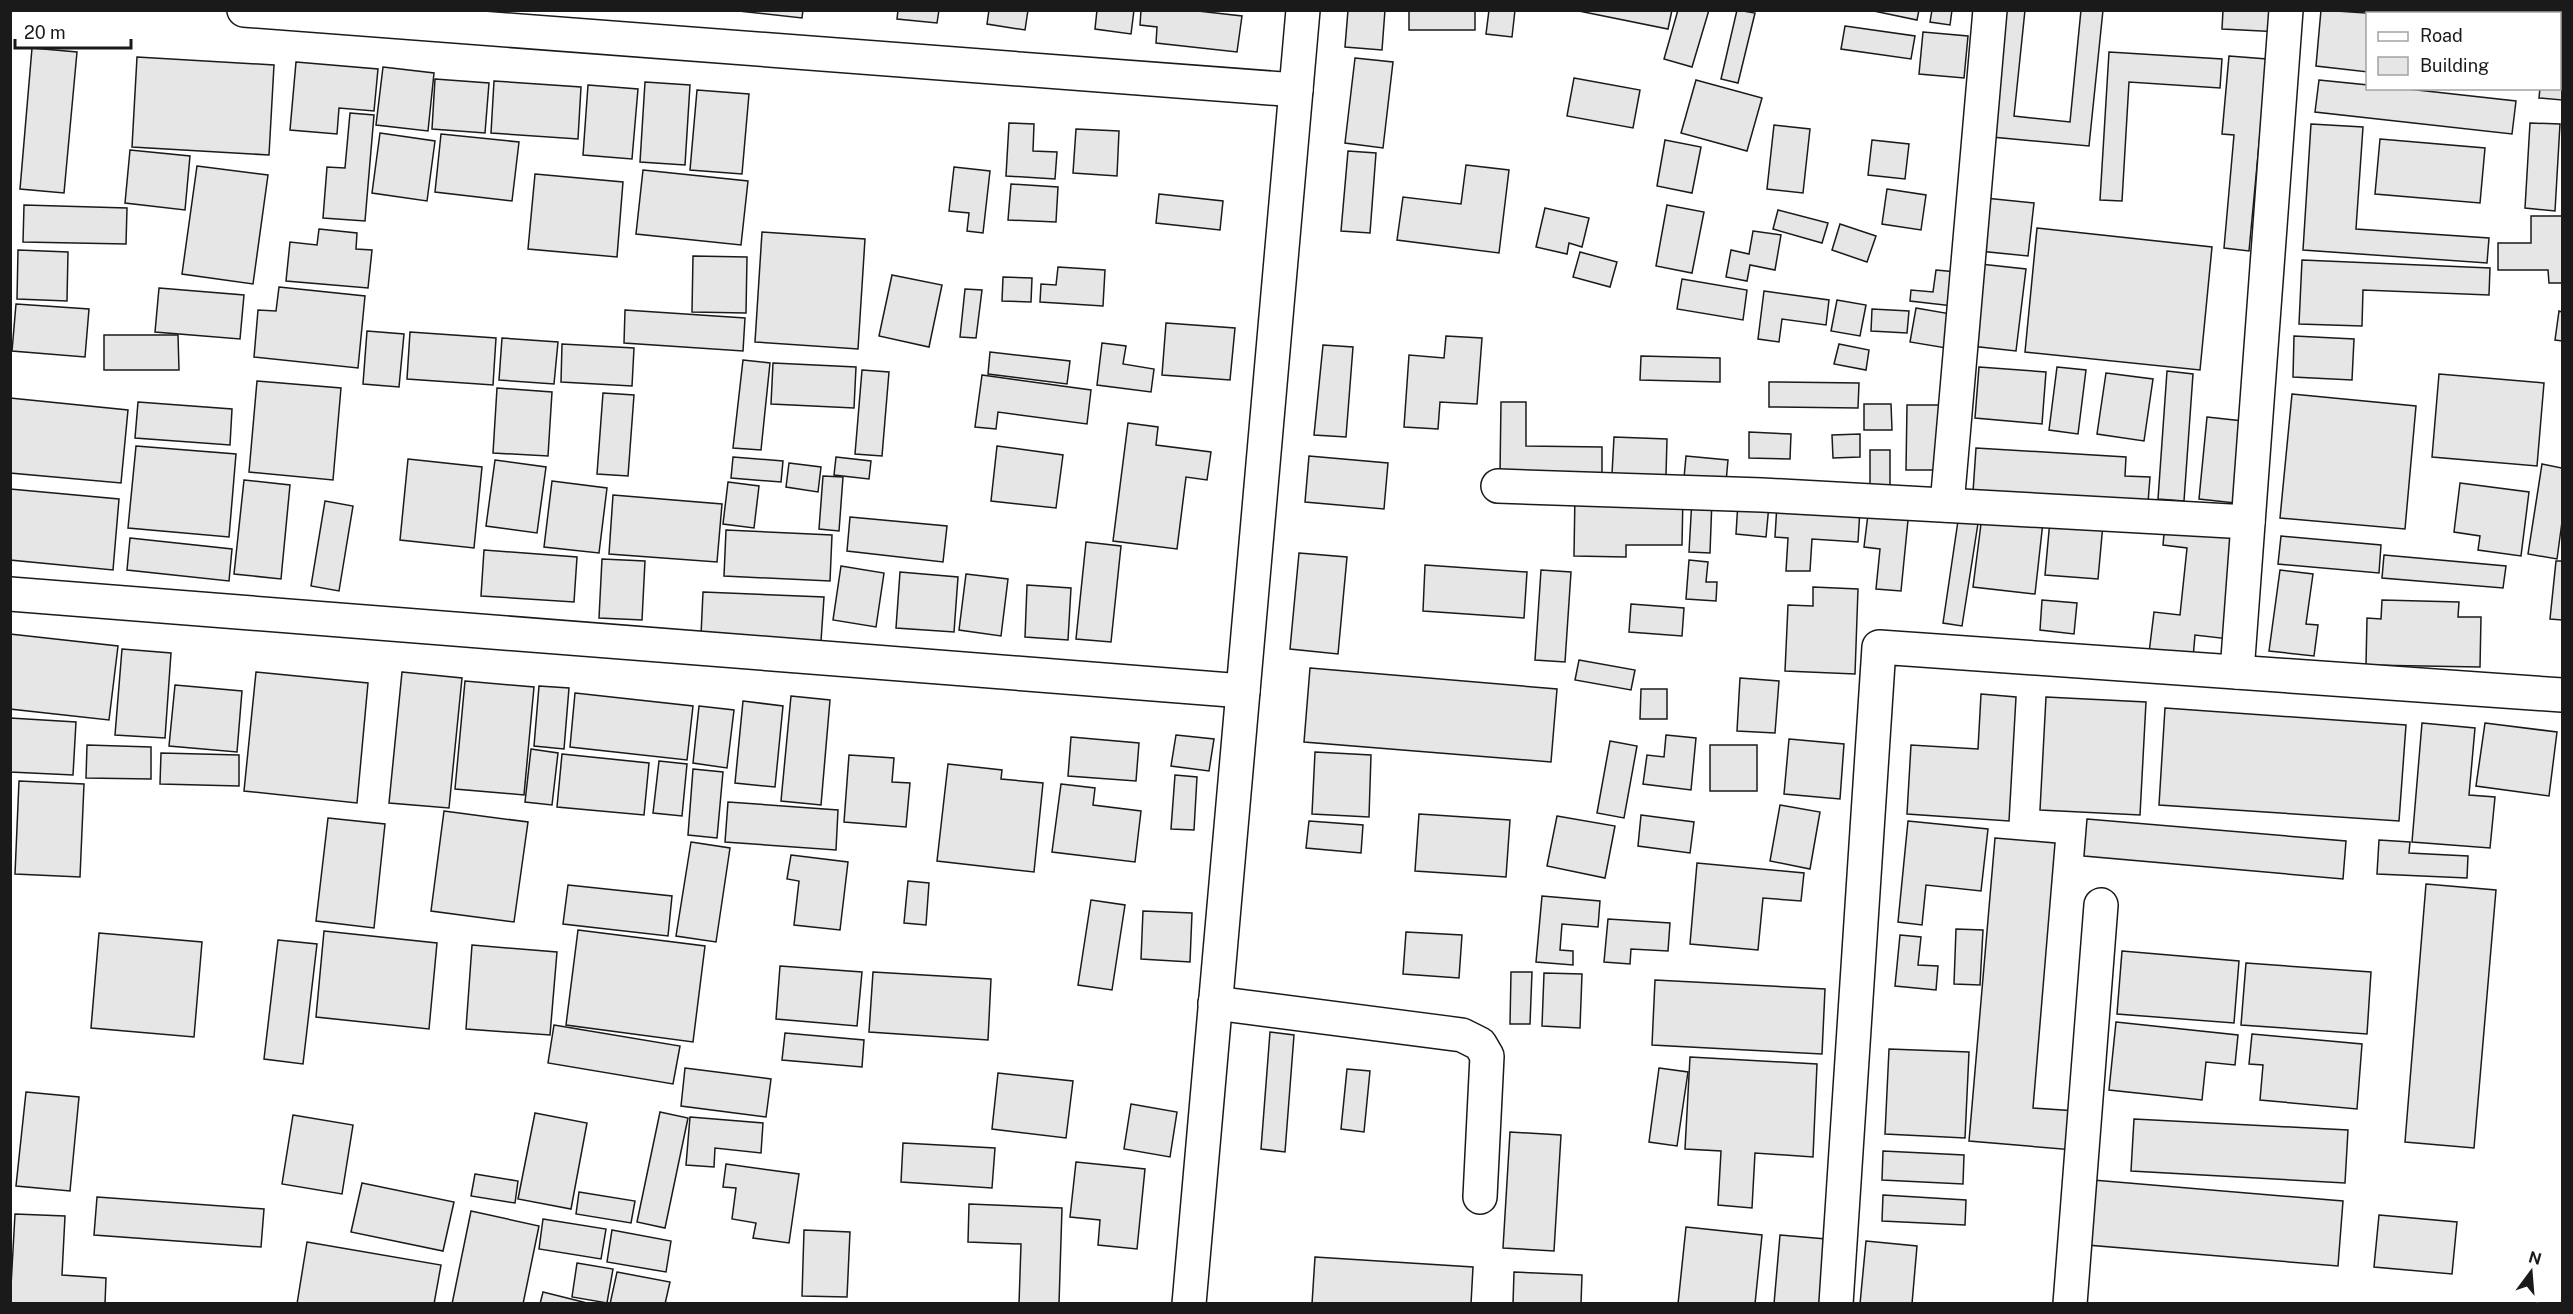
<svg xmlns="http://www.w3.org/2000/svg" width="2573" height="1314" font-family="'Public Sans',sans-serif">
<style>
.building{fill:#e6e6e6;stroke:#1a1a1a;stroke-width:1.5}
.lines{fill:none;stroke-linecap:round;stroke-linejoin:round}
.street-casing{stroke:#1a1a1a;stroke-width:36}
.street{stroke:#fff;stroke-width:33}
</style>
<rect width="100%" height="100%" fill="#fff"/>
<!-- building -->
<g class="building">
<polygon points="729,10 803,10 802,18"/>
<polygon points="898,10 939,10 937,23 897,19"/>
<polygon points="989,10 1028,10 1025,30 987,24"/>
<polygon points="1097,10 1134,10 1131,34 1095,29"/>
<polygon points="1141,10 1189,10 1242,16 1237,52 1156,43 1157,27 1140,25"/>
<polygon points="1348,10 1385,10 1382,50 1345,47"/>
<rect x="1409" y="10" width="66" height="20"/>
<polygon points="1489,10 1515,10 1512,37 1486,34"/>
<polygon points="1574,10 1672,10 1668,29"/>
<polygon points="1678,10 1709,10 1692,67 1664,59"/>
<polygon points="1737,10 1755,13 1738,83 1721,79"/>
<polygon points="1869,10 1919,10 1917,20"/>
<polygon points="1932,10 1952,10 1950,25 1930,22"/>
<polygon points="2004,10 2025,10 2014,116 2070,122 2081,10 2103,10 2089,146 1992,137"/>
<polygon points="2223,10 2282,10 2281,32 2222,29"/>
<polygon points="2321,10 2381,14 2368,14 2368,72 2316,66"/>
<polygon points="2486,10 2558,10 2558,14"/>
<polygon points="1845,26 1915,36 1911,59 1841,49"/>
<polygon points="1923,32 1968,36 1964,78 1919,74"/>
<polygon points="32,48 77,52 64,193 20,189"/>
<polygon points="2109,52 2222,59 2220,88 2129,82 2122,201 2100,200"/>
<polygon points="2560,52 2562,52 2562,100 2539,98 2540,88 2560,88"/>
<polygon points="2229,56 2267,59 2249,251 2224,248 2234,135 2222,134"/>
<polygon points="137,57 274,65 269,155 132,147"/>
<polygon points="1355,58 1393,62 1383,148 1345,143"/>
<polygon points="296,62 378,69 374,111 339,108 337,134 290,130"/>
<polygon points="383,67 434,73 428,131 376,125"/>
<polygon points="1574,78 1640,90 1633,128 1567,116"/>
<polygon points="435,79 489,83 485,133 432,129"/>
<polygon points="1696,80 1762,98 1747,151 1681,133"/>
<polygon points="2319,80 2368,85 2368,88 2399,88 2516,101 2512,134 2315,112"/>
<polygon points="494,81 581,87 578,139 491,133"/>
<polygon points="645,82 690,85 685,165 640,162"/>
<polygon points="588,85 638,89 632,159 583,155"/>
<polygon points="697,90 749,94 742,174 690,170"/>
<polygon points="350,113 374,115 365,221 323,218 327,167 345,168"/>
<polygon points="1009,123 1034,124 1033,151 1057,152 1055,179 1006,176"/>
<polygon points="2530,123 2560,124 2555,211 2525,208"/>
<polygon points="2311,124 2363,127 2356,229 2489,238 2487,263 2303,250"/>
<polygon points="1774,125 1810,129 1803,193 1767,189"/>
<polygon points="1076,129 1119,131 1117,176 1073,173"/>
<polygon points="380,133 435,141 427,201 372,193"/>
<polygon points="441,134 519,142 512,201 435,192"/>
<polygon points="2380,139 2485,148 2480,203 2375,194"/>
<polygon points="1665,140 1701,147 1692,193 1657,186"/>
<polygon points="1872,140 1909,144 1905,179 1868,175"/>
<polygon points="130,150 190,156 185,210 125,203"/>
<polygon points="1348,151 1376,153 1370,233 1341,231"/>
<polygon points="1466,165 1509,170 1499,253 1397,240 1403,197 1461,204"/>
<polygon points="197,166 268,175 253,284 182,274"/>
<polygon points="954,167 990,171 983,233 967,231 969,213 949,211"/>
<polygon points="643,170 748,181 741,245 636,234"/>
<polygon points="535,174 623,182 617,257 528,249"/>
<polygon points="1011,184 1058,187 1056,222 1008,220"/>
<polygon points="1887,189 1926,195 1921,230 1882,224"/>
<polygon points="1159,194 1223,201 1220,230 1156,223"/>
<polygon points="1985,198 2034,203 2028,256 1979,251"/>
<polygon points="24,205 127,208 126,244 23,242"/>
<polygon points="1667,205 1704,212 1692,273 1656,266"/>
<polygon points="1545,208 1589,218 1582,247 1569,243 1567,254 1536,247"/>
<polygon points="1778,210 1828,223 1822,243 1773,229"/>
<polygon points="2531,216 2562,216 2562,283 2549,283 2548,270 2498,270 2498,243 2531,243"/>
<polygon points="1840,224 1876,236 1867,262 1832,250"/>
<polygon points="2037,228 2212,247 2200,370 2025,352"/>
<polygon points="319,229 357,233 356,249 372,250 368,288 286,281 290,242 317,245"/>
<polygon points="1753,231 1781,235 1775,270 1750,265 1747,281 1726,277 1731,250 1749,254"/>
<polygon points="762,232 865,239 858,349 755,342"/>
<polygon points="18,250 68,252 67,301 17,299"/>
<polygon points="1580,252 1617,262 1610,287 1573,277"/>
<polygon points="693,256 747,257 746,313 692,312"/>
<polygon points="2302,260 2490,268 2489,295 2363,290 2362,326 2299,324"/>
<polygon points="1980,264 2026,269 2016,351 1971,346"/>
<polygon points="1058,267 1105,270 1103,306 1040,302 1041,284 1056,285"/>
<polygon points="1936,270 1957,272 1953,306 1910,301 1911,290 1933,292"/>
<polygon points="892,275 942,285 929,347 879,336"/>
<polygon points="1003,277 1032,278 1031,302 1002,301"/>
<polygon points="1682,279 1747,290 1743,320 1677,309"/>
<polygon points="279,287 365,296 358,368 254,357 258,310 276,311"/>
<polygon points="159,288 244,295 240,339 155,332"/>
<polygon points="965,289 982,290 976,338 960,337"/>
<polygon points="1764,291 1829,300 1826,325 1782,319 1779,342 1758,339"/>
<polygon points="1837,300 1866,305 1860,336 1831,331"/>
<polygon points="16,304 89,309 85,357 12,351"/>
<polygon points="1916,308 1951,314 1946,348 1910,342"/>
<polygon points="1872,309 1909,311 1907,333 1871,331"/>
<polygon points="625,310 745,318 743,351 624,343"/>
<polygon points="2559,311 2562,312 2562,341 2555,340"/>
<polygon points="1166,323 1235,328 1230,380 1162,375"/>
<polygon points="367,331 404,334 399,387 363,384"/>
<polygon points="410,332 496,338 493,385 407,379"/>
<polygon points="104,335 178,335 179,370 104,370"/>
<polygon points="1446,336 1482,338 1477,404 1440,402 1438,429 1404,427 1409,355 1444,358"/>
<polygon points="2294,336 2354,339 2352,380 2293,377"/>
<polygon points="502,338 558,342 554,384 499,380"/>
<polygon points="1102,343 1126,346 1123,364 1154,369 1151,392 1097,385"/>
<polygon points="562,344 634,348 632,386 561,382"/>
<polygon points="1839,344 1869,350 1866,370 1834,364"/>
<polygon points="1323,345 1353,347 1346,437 1314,435"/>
<polygon points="990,352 1070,361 1067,384 988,374"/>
<polygon points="1641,356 1720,358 1720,382 1640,380"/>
<polygon points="743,360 770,363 761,450 733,448"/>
<polygon points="773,363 856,367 854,408 771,404"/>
<polygon points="1979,367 2046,372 2042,424 1975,418"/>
<polygon points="2057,367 2086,370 2078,434 2049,430"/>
<polygon points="862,370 889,372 882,456 855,454"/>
<polygon points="2167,371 2193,374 2184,501 2158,499"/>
<polygon points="2106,373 2153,379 2144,441 2097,434"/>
<polygon points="2439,374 2544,383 2537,466 2432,457"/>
<polygon points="982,375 1091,390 1087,424 998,412 996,429 975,427"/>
<polygon points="257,381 341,388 333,480 249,472"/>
<polygon points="1769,382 1859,383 1858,408 1769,407"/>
<polygon points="497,388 552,392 548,456 493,453"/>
<polygon points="603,393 634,395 628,476 597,474"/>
<polygon points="2292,394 2416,406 2405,529 2280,518"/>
<polygon points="10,398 128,410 121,483 10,473"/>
<polygon points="138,402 232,409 230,445 135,438"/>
<polygon points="1501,402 1526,402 1526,446 1602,447 1602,473 1500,473"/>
<polygon points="1864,404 1891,404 1892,430 1864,430"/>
<polygon points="1907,405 1942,405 1941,470 1906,470"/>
<polygon points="2207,417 2243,421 2235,503 2199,499"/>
<polygon points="1128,423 1158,427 1156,445 1211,452 1207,480 1186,477 1177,549 1113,541"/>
<polygon points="1749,432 1791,434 1790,459 1749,458"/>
<polygon points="1860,434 1860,457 1833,458 1832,435"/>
<polygon points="1614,437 1667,439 1666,475 1612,474"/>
<polygon points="136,446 236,454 229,537 128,528"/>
<polygon points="997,446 1063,455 1056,508 991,501"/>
<polygon points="1976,448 2126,457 2125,476 2150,477 2148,503 1973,492"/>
<polygon points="1870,450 1890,450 1890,487 1870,486"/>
<polygon points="1309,456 1388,463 1384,509 1305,502"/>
<polygon points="1686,456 1728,460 1726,482 1684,478"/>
<polygon points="733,457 783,461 781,482 731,478"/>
<polygon points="836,457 871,461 869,479 834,475"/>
<polygon points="408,459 482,467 474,548 400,540"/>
<polygon points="495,460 546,467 537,533 486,526"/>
<polygon points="789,463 821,467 818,492 786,487"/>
<polygon points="2542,464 2562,468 2562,522 2557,559 2528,554"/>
<polygon points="823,476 843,477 839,531 819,529"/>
<polygon points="244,480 290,485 281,579 234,574"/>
<polygon points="552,481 607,488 599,553 544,547"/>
<polygon points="728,482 759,486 754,528 723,524"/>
<polygon points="2460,483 2529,492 2521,556 2478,550 2480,536 2454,532"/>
<polygon points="10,489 119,499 113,570 10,560"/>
<polygon points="1575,492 1683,494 1682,545 1626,545 1626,557 1574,556"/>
<polygon points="613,495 722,504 717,562 609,554"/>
<polygon points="1692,498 1712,499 1710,553 1689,552"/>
<polygon points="325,501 353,506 339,591 311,586"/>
<polygon points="1738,502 1769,505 1766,537 1736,534"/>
<polygon points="1777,504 1860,509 1858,542 1812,539 1810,571 1786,571 1788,538 1775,537"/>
<polygon points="1869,506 1909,510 1901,591 1876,589 1880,549 1864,547"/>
<polygon points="1959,514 1979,517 1962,626 1943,623"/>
<polygon points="1982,516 2043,522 2035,594 1973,587"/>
<polygon points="850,517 947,526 943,562 847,551"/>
<polygon points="2050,520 2103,524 2098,579 2045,575"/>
<polygon points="2165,523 2241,532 2229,639 2195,635 2193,658 2149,653 2154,612 2180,615 2187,548 2163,545"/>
<polygon points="726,530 832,535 830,581 724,576"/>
<polygon points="2281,536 2381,545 2379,573 2278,564"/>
<polygon points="130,538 232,549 229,581 127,570"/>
<polygon points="1086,542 1121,546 1111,642 1076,639"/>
<polygon points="484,550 577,557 574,602 481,596"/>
<polygon points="1299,553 1347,557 1338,654 1290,649"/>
<polygon points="2384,555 2506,566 2503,588 2382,578"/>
<polygon points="602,559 645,561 642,620 599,618"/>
<polygon points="1689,560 1708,562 1706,582 1717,582 1716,601 1686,599"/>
<polygon points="2556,561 2562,561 2562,620 2550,619"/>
<polygon points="1425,565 1527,572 1524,618 1423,611"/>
<polygon points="841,566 884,573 876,627 833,620"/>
<polygon points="1541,570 1571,572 1565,662 1535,660"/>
<polygon points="2280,570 2313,574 2306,624 2318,625 2314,656 2269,651"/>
<polygon points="900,572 958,577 954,632 896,628"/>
<polygon points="966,574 1008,579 1001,636 959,630"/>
<polygon points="1027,585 1071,588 1068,640 1025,637"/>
<polygon points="1813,587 1858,589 1855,674 1785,671 1788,605 1813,606"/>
<polygon points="703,592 824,597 821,641 701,635"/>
<polygon points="2042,600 2077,603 2074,634 2040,630"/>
<polygon points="2382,600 2459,602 2458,617 2481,617 2480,667 2366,665 2367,618 2381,619"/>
<polygon points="1631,604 1684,608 1682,636 1629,632"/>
<polygon points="10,634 118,646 109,720 10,709"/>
<polygon points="122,649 171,653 165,738 115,735"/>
<polygon points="1579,660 1635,670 1631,690 1575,680"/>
<polygon points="1310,668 1557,689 1551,762 1304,742"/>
<polygon points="256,672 368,683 357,803 244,791"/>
<polygon points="402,672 462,678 449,808 389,803"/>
<polygon points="1740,678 1779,681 1775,733 1737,731"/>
<polygon points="465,681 534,687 524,795 455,789"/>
<polygon points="175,685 242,691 237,752 169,746"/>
<polygon points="539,686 569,688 564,749 534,746"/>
<polygon points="1641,689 1667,689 1667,719 1640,719"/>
<polygon points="575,693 693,706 687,760 570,747"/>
<polygon points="1981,694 2016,697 2009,821 1907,814 1911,745 1978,749"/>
<polygon points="791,696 830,700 821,805 781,801"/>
<polygon points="2046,697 2146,702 2140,815 2040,810"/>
<polygon points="743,701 783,706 775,787 735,783"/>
<polygon points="699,706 734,710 727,768 693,763"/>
<polygon points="2165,708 2406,725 2399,821 2159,805"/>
<polygon points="10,718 76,722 73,775 10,772"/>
<polygon points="2422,723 2475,728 2469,795 2495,797 2490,848 2412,842"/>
<polygon points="2485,723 2557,732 2549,796 2476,786"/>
<polygon points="1176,735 1214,739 1209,771 1171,766"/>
<polygon points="1666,735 1696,738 1691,790 1643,784 1647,755 1664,757"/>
<polygon points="1071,737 1139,743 1136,781 1068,776"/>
<polygon points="1789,739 1844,744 1840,799 1784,794"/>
<polygon points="1610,741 1637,746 1624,818 1597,813"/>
<polygon points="87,745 151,747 151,779 86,778"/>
<rect x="1710" y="745" width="47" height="46"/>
<polygon points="531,749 558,753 552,805 525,802"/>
<polygon points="1315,752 1371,755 1369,817 1312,814"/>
<polygon points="161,753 239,755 239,786 160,784"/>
<polygon points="562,754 649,763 644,815 557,807"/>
<polygon points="849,755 894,758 892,782 910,783 906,827 844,822"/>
<polygon points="659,761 687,764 682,816 653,813"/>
<polygon points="948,764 1002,770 1001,779 1043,783 1034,872 937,861"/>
<polygon points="693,769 723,772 717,838 688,835"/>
<polygon points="1175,775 1197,777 1194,830 1171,829"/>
<polygon points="19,781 84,784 80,877 15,874"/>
<polygon points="1061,784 1095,788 1093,805 1141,811 1135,862 1052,852"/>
<polygon points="728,802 838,810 836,850 725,842"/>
<polygon points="1780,805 1820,812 1810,869 1770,861"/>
<polygon points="444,811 528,822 514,922 431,911"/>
<polygon points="1419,814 1510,820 1506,877 1415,871"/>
<polygon points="1641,815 1694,822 1690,853 1638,846"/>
<polygon points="1557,816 1615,826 1605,878 1547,866"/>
<polygon points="328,818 385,824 374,928 316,921"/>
<polygon points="2087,819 2346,841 2343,879 2084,856"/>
<polygon points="1309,821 1363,825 1361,853 1306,848"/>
<polygon points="1908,821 1988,829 1981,891 1926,885 1922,925 1898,922"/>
<polygon points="1995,838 2055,843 2033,1108 2077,1111 2074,1150 1969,1141"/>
<polygon points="2379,840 2410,842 2409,853 2468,856 2467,878 2377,874"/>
<polygon points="691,842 730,848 716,942 676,936"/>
<polygon points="791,855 848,862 840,930 794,925 799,881 787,879"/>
<polygon points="1697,863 1804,873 1801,901 1763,898 1758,950 1690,944"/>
<polygon points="908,881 929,883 926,925 904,923"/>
<polygon points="2426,884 2496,890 2474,1148 2405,1142"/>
<polygon points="568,885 672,896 668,936 563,924"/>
<polygon points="1542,896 1600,901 1598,927 1562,924 1560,950 1573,951 1573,965 1536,962"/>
<polygon points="1091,900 1125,905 1112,990 1078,985"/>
<polygon points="1143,911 1192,913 1190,962 1141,959"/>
<polygon points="1608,919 1670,923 1668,951 1631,949 1630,964 1604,962"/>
<polygon points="1956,929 1983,930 1980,985 1954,984"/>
<polygon points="578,930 705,946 693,1042 566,1025"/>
<polygon points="324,931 437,943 429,1029 316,1017"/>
<polygon points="1406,932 1462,935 1459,978 1403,974"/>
<polygon points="99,933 202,942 194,1037 91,1028"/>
<polygon points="1900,935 1921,937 1918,965 1938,966 1936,990 1895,986"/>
<polygon points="278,940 317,944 303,1064 264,1059"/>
<polygon points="472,945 557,952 550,1035 466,1029"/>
<polygon points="2122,951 2239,961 2234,1023 2117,1014"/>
<polygon points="2246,963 2371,972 2367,1034 2241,1025"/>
<polygon points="780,966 862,972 857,1026 776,1019"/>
<polygon points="873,972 991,979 988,1040 869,1032"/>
<polygon points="1511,972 1532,972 1530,1024 1510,1024"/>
<polygon points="1544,973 1582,974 1580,1028 1542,1026"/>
<polygon points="1655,980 1825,989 1822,1054 1652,1045"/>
<polygon points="2116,1022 2238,1035 2235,1065 2206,1062 2202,1100 2109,1090"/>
<polygon points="554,1025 680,1046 673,1084 548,1063"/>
<polygon points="1270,1032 1294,1035 1285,1152 1261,1149"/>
<polygon points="785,1033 864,1040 862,1067 782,1060"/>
<polygon points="2252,1034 2362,1044 2357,1109 2260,1100 2263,1065 2249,1064"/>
<polygon points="1889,1049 1969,1052 1965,1138 1885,1134"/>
<polygon points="1690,1057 1817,1064 1813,1157 1755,1153 1752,1208 1718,1205 1721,1151 1685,1149"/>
<polygon points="685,1068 771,1079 766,1117 681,1106"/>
<polygon points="1659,1068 1688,1072 1677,1146 1649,1142"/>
<polygon points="1347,1069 1370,1071 1364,1132 1341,1129"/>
<polygon points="998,1073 1073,1081 1066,1138 992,1129"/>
<polygon points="26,1092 79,1097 70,1191 16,1186"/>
<polygon points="1131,1104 1177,1112 1170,1157 1124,1149"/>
<polygon points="660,1112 688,1118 665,1228 637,1222"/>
<polygon points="535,1113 587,1123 571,1209 518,1199"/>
<polygon points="293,1115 353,1125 342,1194 282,1184"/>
<polygon points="690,1117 763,1123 761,1153 715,1148 714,1167 686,1165"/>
<polygon points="2134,1119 2348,1130 2345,1183 2131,1171"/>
<polygon points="1510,1132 1561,1135 1554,1251 1503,1248"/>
<polygon points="903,1143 995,1148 992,1188 901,1182"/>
<polygon points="1883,1151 1964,1155 1963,1184 1882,1180"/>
<polygon points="1076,1162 1145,1169 1137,1249 1098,1245 1100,1220 1070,1217"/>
<polygon points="726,1164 799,1174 789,1243 753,1238 756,1223 732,1219 736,1188 723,1187"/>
<polygon points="475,1174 518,1181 515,1203 471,1196"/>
<polygon points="2093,1180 2343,1201 2338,1266 2087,1245"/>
<polygon points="362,1183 454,1202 443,1251 351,1232"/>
<polygon points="579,1192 635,1201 631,1223 576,1214"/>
<polygon points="1883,1195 1966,1200 1965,1225 1882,1221"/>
<polygon points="97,1197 264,1209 261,1247 94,1235"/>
<polygon points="969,1204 1062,1208 1059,1304 1019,1304 1021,1244 968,1242"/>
<polygon points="471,1211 539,1226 523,1304 452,1304"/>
<polygon points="15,1214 65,1216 62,1275 106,1278 105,1304 10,1304"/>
<polygon points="2379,1215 2457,1222 2452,1274 2374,1267"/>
<polygon points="543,1219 606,1229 601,1259 539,1249"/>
<polygon points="1686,1227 1762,1235 1755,1304 1678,1304"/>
<polygon points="612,1230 671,1241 666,1272 607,1262"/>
<polygon points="804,1230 850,1232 847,1297 802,1296"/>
<polygon points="1780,1235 1826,1239 1821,1304 1774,1304"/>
<polygon points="1866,1241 1917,1246 1912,1304 1860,1304"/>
<polygon points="307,1242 441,1265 434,1304 297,1304"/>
<polygon points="1315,1257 1473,1267 1471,1304 1312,1304"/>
<polygon points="577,1263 613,1269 607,1303 572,1297"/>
<polygon points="617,1272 670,1282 665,1304 610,1304"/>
<polygon points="1514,1272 1582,1275 1581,1304 1513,1304"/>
<polygon points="543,1292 591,1304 540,1304"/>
</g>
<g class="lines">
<!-- street casing -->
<g class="street-casing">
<g id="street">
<polyline points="244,10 1296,90"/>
<polyline points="1498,486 1762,495 2248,522"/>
<polyline points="1947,505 1990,10"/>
<polyline points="10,594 1243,691"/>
<polyline points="2237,672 2286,10"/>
<polyline points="1215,1003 1462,1035 1480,1044 1487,1056 1480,1197"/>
<polyline points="1189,1304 1303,10"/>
<polyline points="1836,1304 1879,647 2562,695"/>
<polyline points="2070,1304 2101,905"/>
</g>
</g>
<!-- street -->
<use href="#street" class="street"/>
</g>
<!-- border -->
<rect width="2573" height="1314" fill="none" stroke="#1a1a1a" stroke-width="24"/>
<!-- legend -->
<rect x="2366" y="12" width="195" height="78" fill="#ffffff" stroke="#a3a3a3" stroke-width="1.5"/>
<rect x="2378" y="32" width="30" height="9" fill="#ffffff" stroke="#a3a3a3" stroke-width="1.5"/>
<text x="2420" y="42" font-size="18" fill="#1a1a1a">Road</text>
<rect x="2378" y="57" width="30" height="18" fill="#e6e6e6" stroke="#a3a3a3" stroke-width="1.5"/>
<text x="2420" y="72" font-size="18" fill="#1a1a1a">Building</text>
<!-- north arrow -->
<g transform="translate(2531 1272) rotate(16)" stroke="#ffffff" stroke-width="4.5" paint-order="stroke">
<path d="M0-4.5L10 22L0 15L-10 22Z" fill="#1a1a1a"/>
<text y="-9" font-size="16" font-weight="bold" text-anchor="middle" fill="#1a1a1a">N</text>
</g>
<!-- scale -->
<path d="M15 39v9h116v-9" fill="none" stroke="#1a1a1a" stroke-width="3"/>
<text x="24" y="39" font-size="18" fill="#1a1a1a" stroke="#ffffff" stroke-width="4.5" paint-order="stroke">20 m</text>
</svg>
